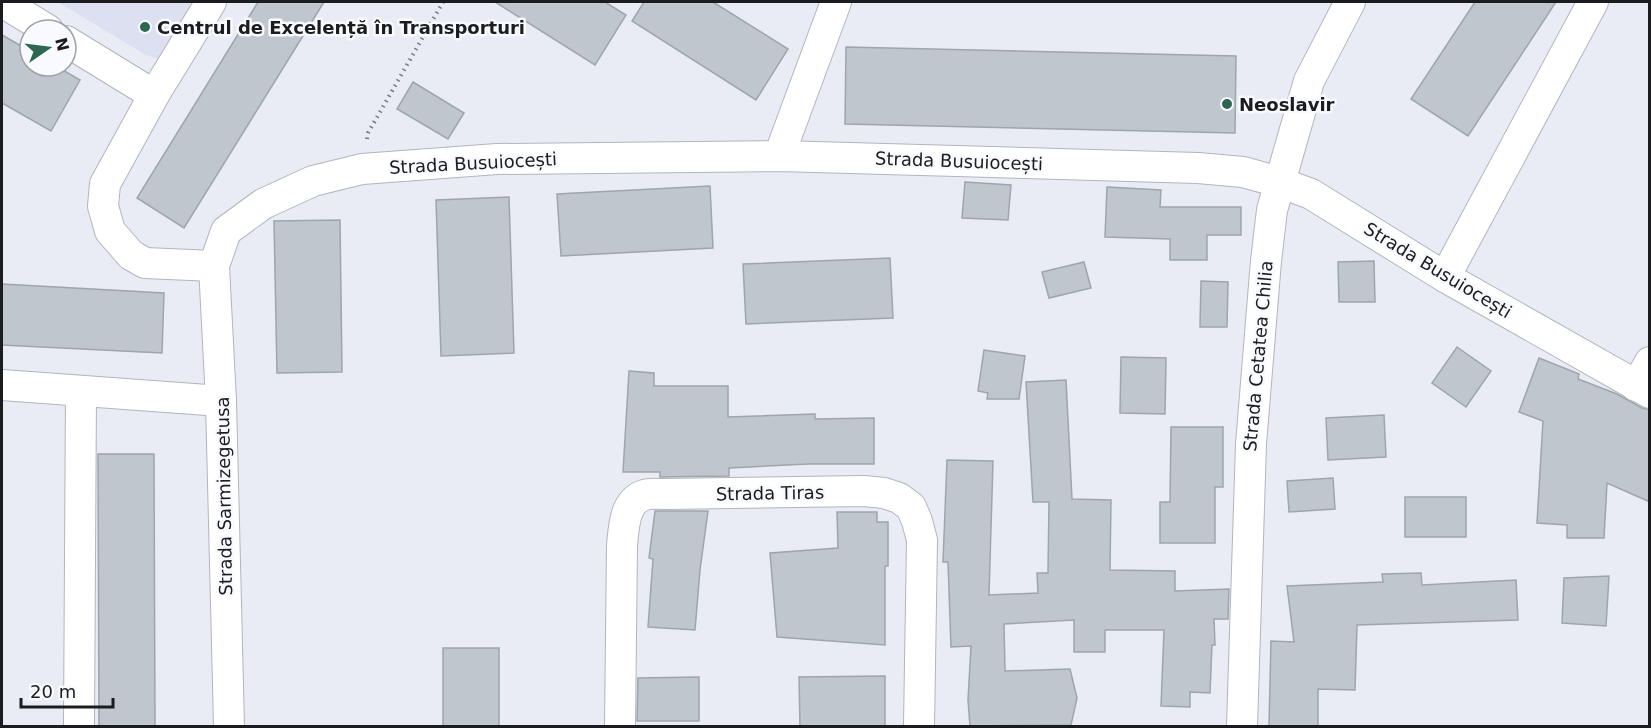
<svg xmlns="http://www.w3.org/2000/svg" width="1651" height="728" font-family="'DejaVu Sans',sans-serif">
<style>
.built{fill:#dce0f0}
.building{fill:#bfc6cd;stroke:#9fa5ac;stroke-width:1.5}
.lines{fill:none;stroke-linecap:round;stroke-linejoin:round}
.minor-casing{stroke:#b2b5bd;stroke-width:32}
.path{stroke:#787a80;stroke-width:4;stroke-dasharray:1.5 4.5;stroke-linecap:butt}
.minor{stroke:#fff;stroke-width:30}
.poi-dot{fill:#2c6752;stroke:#f8faff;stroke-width:2}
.labels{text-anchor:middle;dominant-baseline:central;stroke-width:5;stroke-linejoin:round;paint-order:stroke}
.poi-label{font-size:18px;font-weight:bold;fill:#1b1c1f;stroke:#f8faff;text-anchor:start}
.street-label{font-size:18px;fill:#1b1c1f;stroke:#f8faff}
</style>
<rect width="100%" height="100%" fill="#e9ecf5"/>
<!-- built -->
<polygon class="built" points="58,2 205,2 159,59 146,55"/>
<!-- building -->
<g class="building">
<polygon points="258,2 324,2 184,228 137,198"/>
<polygon points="495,2 605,2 626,15 595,65"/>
<polygon points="644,2 713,2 788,49 756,100 632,21"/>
<polygon points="1475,2 1556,2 1468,136 1411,99"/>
<polygon points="2,35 30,51 30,66 56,66 80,80 51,131 2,103"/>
<polygon points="846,47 1236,56 1235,133 845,124"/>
<polygon points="413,82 464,113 448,139 397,109"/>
<polygon points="965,182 1011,185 1008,220 962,218"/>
<polygon points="710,186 713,248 561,256 557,194"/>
<polygon points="1107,187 1161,190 1160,207 1241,207 1241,235 1207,235 1207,260 1170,260 1170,239 1105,237"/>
<polygon points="509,197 514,353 441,356 436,200"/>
<polygon points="340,220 342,372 277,373 274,221"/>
<polygon points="890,258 893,318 746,324 743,264"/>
<polygon points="1374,261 1375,302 1339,302 1338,262"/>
<polygon points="1084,262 1091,288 1049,298 1042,272"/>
<polygon points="1201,281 1228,282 1227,327 1200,327"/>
<polygon points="2,284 164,293 162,353 2,345"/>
<polygon points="1457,347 1491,371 1466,407 1432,383"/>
<polygon points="984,350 1025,356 1019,399 987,399 988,393 978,391"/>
<polygon points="1121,357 1166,358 1165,414 1120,413"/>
<polygon points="1539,358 1579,374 1578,379 1617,394 1642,408 1650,410 1650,502 1607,483 1604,538 1567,538 1567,525 1537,523 1543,421 1519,412"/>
<polygon points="629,371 654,373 654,386 728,386 728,417 815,414 815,419 874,418 874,464 808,464 729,468 729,476 660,477 660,472 623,472"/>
<polygon points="1066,380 1072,499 1111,500 1110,570 1175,571 1175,591 1229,589 1228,619 1214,619 1215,645 1212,645 1210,693 1190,692 1190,707 1161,706 1164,630 1105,630 1105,652 1074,652 1074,620 1004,624 1005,671 1070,669 1077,698 1071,725 970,726 968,700 971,646 951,647 948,562 943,562 947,460 993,461 989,595 1038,593 1037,573 1048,573 1049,502 1033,502 1026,382"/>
<polygon points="1384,415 1386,457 1328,460 1326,418"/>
<polygon points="1171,427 1223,427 1223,487 1215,487 1215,543 1160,543 1160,502 1170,502"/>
<polygon points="98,454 154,454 155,726 99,726"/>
<polygon points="1333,478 1335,509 1289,512 1287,481"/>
<rect x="1405" y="497" width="61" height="40"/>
<polygon points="655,511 708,511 700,570 695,630 648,627 653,559 649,558"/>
<polygon points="837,512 877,512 877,522 888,522 888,566 885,566 885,645 777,637 770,553 838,548"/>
<polygon points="1421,573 1422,585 1516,580 1518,620 1357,625 1355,690 1318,689 1318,726 1269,726 1271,641 1294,642 1287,586 1383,582 1382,574"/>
<polygon points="1609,576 1606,626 1562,623 1564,578"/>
<rect x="443" y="648" width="56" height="78"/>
<polygon points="885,676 885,726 800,726 799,677"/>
<polygon points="699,677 699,721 637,721 638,678"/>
</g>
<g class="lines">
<!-- minor casing -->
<g class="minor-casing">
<g id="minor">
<polyline points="2,2 48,30"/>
<polyline points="66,41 154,95 105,184 103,206 110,231 131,255 145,263 214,266"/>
<polyline points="154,95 211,2"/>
<polyline points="779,156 836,2"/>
<polyline points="1445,277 1593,2"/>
<polyline points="2,385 221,401"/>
<polyline points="1636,386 1650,362"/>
<polyline points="79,726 81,391"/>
<polyline points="229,726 221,401 214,266 226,231 263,204 313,181 362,169 497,159 779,156 1198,168 1243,172 1279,182 1311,194 1445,277 1650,393"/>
<path d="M620 726 622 545C624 527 624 502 644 495 650 493 658 494 664 494L864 491 884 493 899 498 911 507 917 521 922 540 919 726"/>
<polyline points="1242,726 1251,444 1266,261 1272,210 1309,81 1350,2"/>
</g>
</g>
<!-- path -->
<polyline class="path" points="367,139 368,133 443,2"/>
<!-- minor -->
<use href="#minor" class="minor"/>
</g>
<!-- markers -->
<g class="poi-dot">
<circle cx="145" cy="27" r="6"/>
<circle cx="1227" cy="104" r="6"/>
</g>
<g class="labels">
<!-- poi labels -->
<g class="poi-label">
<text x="157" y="27">Centrul de Excelență în Transporturi</text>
<text x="1239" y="104">Neoslavir</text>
</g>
<!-- street labels -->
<g class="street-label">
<text transform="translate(959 161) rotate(2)">Strada Busuiocești</text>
<text transform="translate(473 163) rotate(-3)">Strada Busuiocești</text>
<text transform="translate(1438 270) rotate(31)">Strada Busuiocești</text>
<text transform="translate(1258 356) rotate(-85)">Strada Cetatea Chilia</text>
<text transform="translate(770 493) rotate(-1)">Strada Tiras</text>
<text transform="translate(224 496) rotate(-91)">Strada Sarmizegetusa</text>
</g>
</g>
<!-- border -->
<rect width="1651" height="728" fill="none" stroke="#1b1c1f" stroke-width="6"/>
<!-- north arrow -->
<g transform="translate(48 48) rotate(76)"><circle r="28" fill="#f8faff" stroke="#a0a1a5" stroke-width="1.5"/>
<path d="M0-4.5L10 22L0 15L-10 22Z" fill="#2c6752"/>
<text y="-9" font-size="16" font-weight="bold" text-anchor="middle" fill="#1b1c1f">N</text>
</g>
<!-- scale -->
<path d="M21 698v9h92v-9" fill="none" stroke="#1b1c1f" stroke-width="3"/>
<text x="30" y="698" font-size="18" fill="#1b1c1f" stroke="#f8faff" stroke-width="4.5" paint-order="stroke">20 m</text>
</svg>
